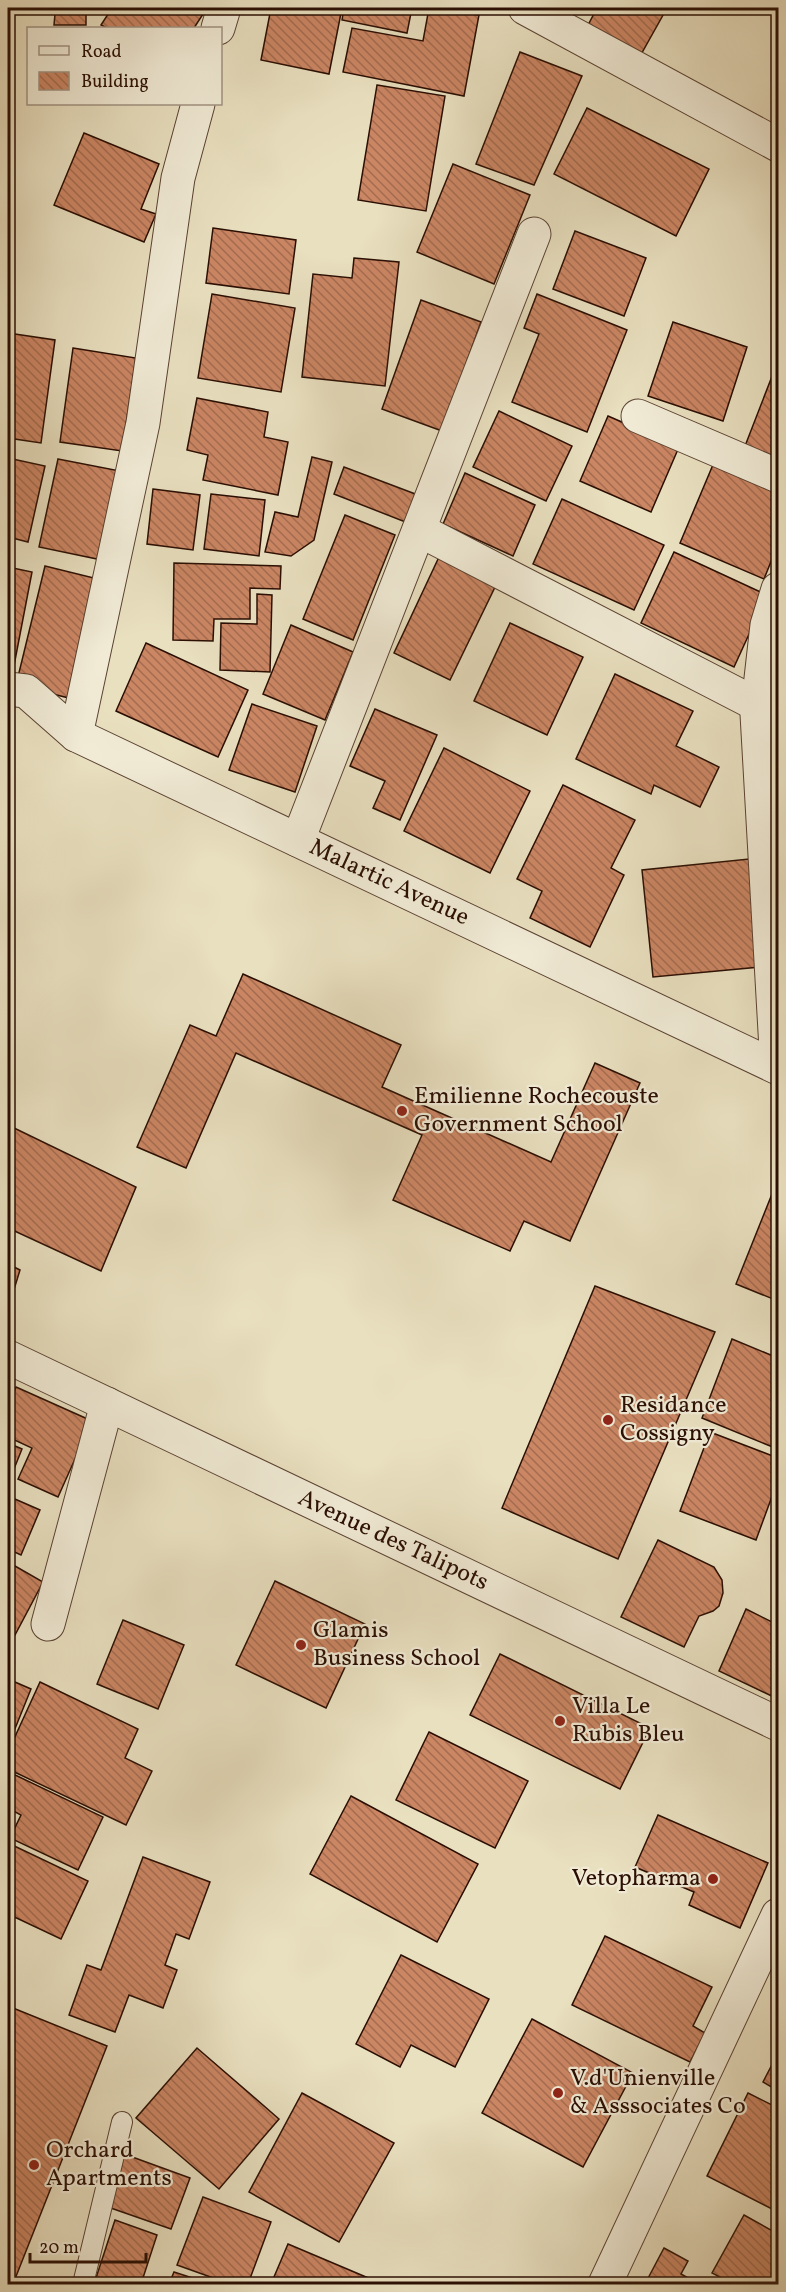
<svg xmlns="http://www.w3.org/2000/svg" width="786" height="2292" font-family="Vollkorn,serif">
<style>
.building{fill:url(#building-back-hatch);stroke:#2a0e03;stroke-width:1.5}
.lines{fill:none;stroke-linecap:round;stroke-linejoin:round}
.service-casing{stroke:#5a4232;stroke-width:22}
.minor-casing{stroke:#5a4232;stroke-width:35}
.service{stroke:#f1ebd6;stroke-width:20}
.minor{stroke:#f1ebd6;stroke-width:33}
.poi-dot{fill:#8f2418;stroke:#f1ebd6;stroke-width:2}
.labels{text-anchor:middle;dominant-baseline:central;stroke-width:4.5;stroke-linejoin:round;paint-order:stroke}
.street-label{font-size:24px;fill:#2a0e03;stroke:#f1ebd6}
.poi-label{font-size:24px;fill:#2a0e03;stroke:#f1ebd6;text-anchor:start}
</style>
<defs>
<pattern id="building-back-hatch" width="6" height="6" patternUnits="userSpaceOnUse" patternTransform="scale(1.5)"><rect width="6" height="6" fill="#cb8664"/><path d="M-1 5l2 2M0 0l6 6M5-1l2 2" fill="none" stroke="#a56c50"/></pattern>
</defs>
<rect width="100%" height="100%" fill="#e9e0c0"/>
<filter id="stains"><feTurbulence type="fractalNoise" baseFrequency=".00333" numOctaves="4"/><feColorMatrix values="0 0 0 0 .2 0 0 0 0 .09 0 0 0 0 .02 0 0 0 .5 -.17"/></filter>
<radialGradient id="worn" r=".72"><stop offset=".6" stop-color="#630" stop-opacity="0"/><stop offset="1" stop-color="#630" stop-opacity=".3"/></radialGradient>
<!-- building -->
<g class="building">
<polygon points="35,8 86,8 86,25 54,25 55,14 35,14"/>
<polygon points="112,8 199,8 205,11 194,28 107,28 101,25"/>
<polygon points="271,8 342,8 329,74 261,60"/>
<polygon points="344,8 412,8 407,33 342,20"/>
<polygon points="429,8 479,15 464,96 343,72 352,28 423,41"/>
<polygon points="597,8 667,8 639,58 586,29"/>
<polygon points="520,52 582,76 534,185 476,164"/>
<polygon points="377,85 445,96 426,211 358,200"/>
<polygon points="587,108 709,169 676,236 554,174"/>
<polygon points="84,133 159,164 141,209 156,214 144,242 54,205"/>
<polygon points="453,164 530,195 494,284 417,252"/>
<polygon points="213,228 296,240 289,294 206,283"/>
<polygon points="575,231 646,258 624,316 553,289"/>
<polygon points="354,258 399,262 385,386 302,377 313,274 352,278"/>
<polygon points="212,294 295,308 281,392 198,378"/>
<polygon points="537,294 627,330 587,432 512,402 539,334 524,328"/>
<polygon points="421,300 481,322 442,431 382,409"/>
<polygon points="673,322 747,347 723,421 648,396"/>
<polygon points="8,333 55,340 41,443 8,438"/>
<polygon points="73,348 136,358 122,451 60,442"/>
<polygon points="776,366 778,367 778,460 745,446"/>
<polygon points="197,398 268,412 264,437 288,442 278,495 203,480 208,455 187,450"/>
<polygon points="499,411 572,446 546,501 473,467"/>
<polygon points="608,416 679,447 651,512 580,481"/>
<polygon points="312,457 332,462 314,540 291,556 265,552 275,512 298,517"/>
<polygon points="8,458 45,466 28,542 8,537"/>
<polygon points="58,459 120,471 102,560 39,547"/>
<polygon points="715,460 778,487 778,544 764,579 680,543"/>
<polygon points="344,467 418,495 408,523 334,494"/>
<polygon points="465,473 535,505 513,556 443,524"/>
<polygon points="153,489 200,495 193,550 147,544"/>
<polygon points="211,494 265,500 259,556 204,549"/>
<polygon points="562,499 664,545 634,610 533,564"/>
<polygon points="345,515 395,535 353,640 303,619"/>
<polygon points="674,552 767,595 734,667 641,623"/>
<polygon points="439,557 496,585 450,680 394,653"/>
<polygon points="174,563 281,566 280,589 250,588 250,619 214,619 213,641 173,640"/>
<polygon points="45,566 102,580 73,699 16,685"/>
<polygon points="8,567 32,572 12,676 8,675"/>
<polygon points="257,594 272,595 270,672 220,670 221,623 257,624"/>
<polygon points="510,623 583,657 547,735 474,701"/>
<polygon points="291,625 353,652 325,720 263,694"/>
<polygon points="146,643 248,690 218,757 116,711"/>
<polygon points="615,674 693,711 676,746 719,767 700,807 654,785 651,794 576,759"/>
<polygon points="252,704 317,726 295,792 229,770"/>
<polygon points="375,709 437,735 400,820 373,808 385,781 350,766"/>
<polygon points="444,748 530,791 490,873 404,831"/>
<polygon points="563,785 635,820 611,868 624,875 590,947 530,918 542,891 517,879"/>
<polygon points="749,859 760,967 653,977 642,870"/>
<polygon points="243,974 401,1045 382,1087 551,1162 595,1063 640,1083 570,1241 524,1221 510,1251 393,1200 422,1135 236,1053 186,1168 137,1147 190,1025 216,1036"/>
<polygon points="12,1127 136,1187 101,1271 8,1228 8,1136"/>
<polygon points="778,1179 778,1301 736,1284"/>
<polygon points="8,1264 20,1270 8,1309"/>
<polygon points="595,1286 715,1332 618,1559 502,1508"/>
<polygon points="732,1339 778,1358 778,1440 775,1448 702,1418"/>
<polygon points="16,1387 92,1421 58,1497 18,1479 32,1448 8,1437 8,1407"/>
<polygon points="710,1432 778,1458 778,1480 756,1540 680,1511"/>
<polygon points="8,1443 22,1449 8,1484"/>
<polygon points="8,1496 40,1510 21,1555 8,1549"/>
<polygon points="658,1540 714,1567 722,1580 723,1593 719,1606 713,1611 699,1616 684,1647 621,1617"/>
<polygon points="8,1562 43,1582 15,1635 8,1631"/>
<polygon points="275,1581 365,1624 326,1708 236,1665"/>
<polygon points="746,1609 778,1625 778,1699 719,1671"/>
<polygon points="123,1620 184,1645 158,1709 97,1684"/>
<polygon points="500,1654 650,1728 620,1789 470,1715"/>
<polygon points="8,1679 31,1689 8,1746"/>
<polygon points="40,1682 138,1729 125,1758 152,1771 126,1825 8,1769 8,1752"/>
<polygon points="429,1732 528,1781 495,1848 396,1800"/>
<polygon points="11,1773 103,1817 78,1870 10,1838 21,1815 8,1808 8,1780"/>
<polygon points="351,1796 478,1864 437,1942 310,1874"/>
<polygon points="658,1815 768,1863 740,1928 689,1905 694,1892 635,1867"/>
<polygon points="8,1843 88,1881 61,1939 8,1914"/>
<polygon points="143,1857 210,1882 189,1939 176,1934 165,1965 177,1970 163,2008 129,1995 115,2032 69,2015 87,1965 101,1970"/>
<polygon points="605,1936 712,1987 693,2026 705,2033 690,2062 572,2005"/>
<polygon points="401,1955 489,1999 455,2067 411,2045 400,2067 356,2044"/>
<polygon points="8,2006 107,2046 13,2284 8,2284"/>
<polygon points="532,2019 633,2073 583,2167 482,2113"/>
<polygon points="197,2048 279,2119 219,2189 136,2118"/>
<polygon points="778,2053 778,2091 763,2082"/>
<polygon points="302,2093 394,2143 339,2242 249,2192"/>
<polygon points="748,2093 778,2108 778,2212 707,2176"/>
<polygon points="124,2154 190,2178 171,2229 105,2206"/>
<polygon points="203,2197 271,2222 248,2284 230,2284 177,2265"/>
<polygon points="744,2215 778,2234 778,2284 733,2284 712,2273"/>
<polygon points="115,2220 157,2235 141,2284 94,2284"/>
<polygon points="288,2244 373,2280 371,2284 271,2284"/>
<polygon points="664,2248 688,2261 681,2274 699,2284 651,2284 646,2282"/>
<polygon points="174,2272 211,2284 169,2284"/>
</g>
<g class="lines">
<!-- service casing -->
<g class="service-casing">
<polyline id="service" points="83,2284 122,2122"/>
</g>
<!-- minor casing -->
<g class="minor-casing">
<g id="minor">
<polyline points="525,8 778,145"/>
<polyline points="218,28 224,8"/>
<polyline points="638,416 778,476"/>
<polyline points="419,530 758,705"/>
<polyline points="8,689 26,691 76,735 778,1068"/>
<polyline points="76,735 143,423 178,178 198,104"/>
<polyline points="298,840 534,234"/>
<polyline points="777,1067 757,714 767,625 778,589"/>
<polyline points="8,1357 778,1724"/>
<polyline points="48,1624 107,1404"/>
<polyline points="605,2284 778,1915"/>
</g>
</g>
<!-- service -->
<use href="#service" class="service"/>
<!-- minor -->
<use href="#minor" class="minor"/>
</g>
<!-- markers -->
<g class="poi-dot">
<circle cx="402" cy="1111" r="6"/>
<circle cx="608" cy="1420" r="6"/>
<circle cx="301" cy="1645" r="6"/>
<circle cx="560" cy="1721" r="6"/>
<circle cx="713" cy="1879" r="6"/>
<circle cx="558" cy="2093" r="6"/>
<circle cx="34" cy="2165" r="6"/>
</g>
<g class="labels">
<!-- street labels -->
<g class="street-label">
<text transform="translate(389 883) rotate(25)">Malartic Avenue</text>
<text transform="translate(393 1541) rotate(25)">Avenue des Talipots</text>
</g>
<!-- poi labels -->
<g class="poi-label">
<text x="414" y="1097">Emilienne Rochecouste<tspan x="414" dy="28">Government School</tspan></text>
<text x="620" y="1406">Residance<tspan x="620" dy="28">Cossigny</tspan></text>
<text x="313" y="1631">Glamis<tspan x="313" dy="28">Business School</tspan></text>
<text x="572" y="1707">Villa Le<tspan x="572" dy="28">Rubis Bleu</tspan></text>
<text x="701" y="1879" text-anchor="end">Vetopharma</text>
<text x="570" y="2079">V.d'Unienville<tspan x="570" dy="28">&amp; Asssociates Co</tspan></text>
<text x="46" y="2151">Orchard<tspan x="46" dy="28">Apartments</tspan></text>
</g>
</g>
<!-- margin -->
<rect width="786" height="2292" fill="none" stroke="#e9e0c0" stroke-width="30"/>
<rect x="9" y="9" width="768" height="2274" fill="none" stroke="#2a0e03" stroke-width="3"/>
<rect x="15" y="15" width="756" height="2262" fill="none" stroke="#2a0e03" stroke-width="1.5"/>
<!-- legend -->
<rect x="27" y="27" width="195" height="78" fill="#f1ebd6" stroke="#a19382" stroke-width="1.5"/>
<rect x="39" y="46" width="30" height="9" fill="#f1ebd6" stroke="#a19382" stroke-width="1.5"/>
<text x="81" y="57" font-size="18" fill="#2a0e03">Road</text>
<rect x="39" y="72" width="30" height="18" fill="url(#building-back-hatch)" stroke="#a19382" stroke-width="1.5"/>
<text x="81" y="87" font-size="18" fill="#2a0e03">Building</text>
<!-- scale -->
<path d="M30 2253v9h116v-9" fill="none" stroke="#2a0e03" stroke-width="3"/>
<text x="39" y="2253" font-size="18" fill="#2a0e03" stroke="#f1ebd6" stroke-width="4.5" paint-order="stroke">20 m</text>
<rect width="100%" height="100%" filter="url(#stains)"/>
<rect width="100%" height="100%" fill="url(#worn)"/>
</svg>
